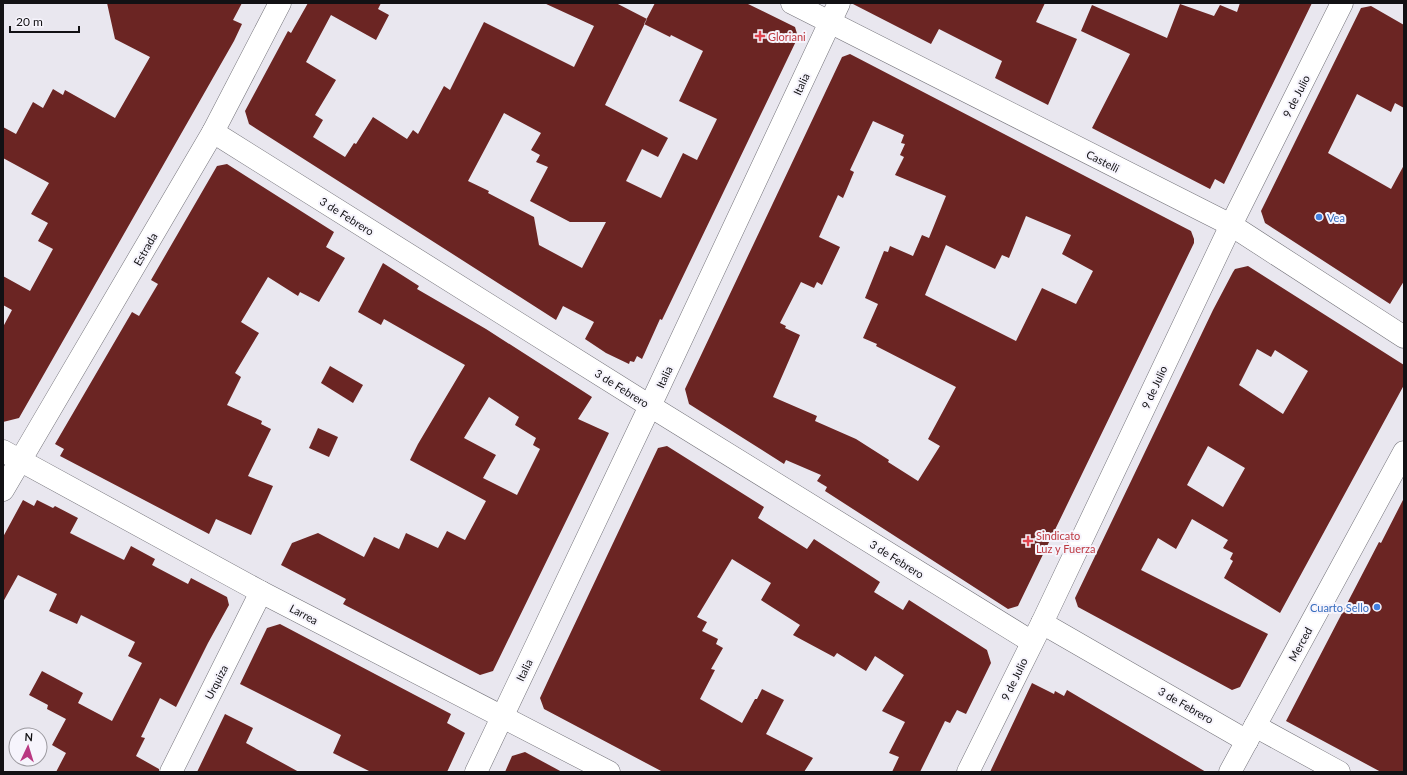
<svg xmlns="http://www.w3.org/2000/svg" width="1407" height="775" font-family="Lato,sans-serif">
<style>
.building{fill:#6b2523;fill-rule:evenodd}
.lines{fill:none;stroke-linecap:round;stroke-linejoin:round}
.minor-casing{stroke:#74737a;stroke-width:23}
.tertiary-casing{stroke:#74737a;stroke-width:23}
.minor{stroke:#fff;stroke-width:22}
.tertiary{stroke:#fff;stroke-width:22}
.health-dot{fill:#e0444e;stroke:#f6f4fc;stroke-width:1.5}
.shop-dot{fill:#3f7fe0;stroke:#f6f4fc;stroke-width:1.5}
.labels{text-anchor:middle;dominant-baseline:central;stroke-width:4;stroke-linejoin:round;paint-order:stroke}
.health-label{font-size:11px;fill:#be3a42;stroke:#f6f4fc;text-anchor:start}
.street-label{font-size:11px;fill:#121114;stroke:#f6f4fc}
.shop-label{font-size:11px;fill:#366cbe;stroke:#f6f4fc;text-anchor:start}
</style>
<rect width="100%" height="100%" fill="#e9e7ef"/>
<!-- building -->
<g class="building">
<polygon points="107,3 242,3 233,20 242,24 234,41 19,418 3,422 3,327 12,310 3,305 3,276 30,291 53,249 38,241 48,223 31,214 49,183 3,158 3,127 16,134 33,102 43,108 53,89 63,95 65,90 115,118 150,57 115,39"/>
<path d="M308 3H381L378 9 389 15 376 40 331 15 306 62 336 80 315 115 323 120 313 137 345 157 354 143 356 144 373 117 407 139 413 130 418 134 444 86 450 90 484 22 574 67 594 26 544 3H616L647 19 605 105 668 138 658 157 642 149 626 181 661 198 683 153 697 160 717 119 679 101 703 51 671 35 670 37 644 24 655 3H746L795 27 798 37 662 320 660 319 642 359 637 356 634 362 630 361 629 364 606 353 585 339 594 322 563 306 556 320 249 124 245 111 288 31 291 33ZM504 113 541 133 531 150 540 155 536 162 548 167 530 201 570 222H606L582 268 539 245 534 217 488 193 489 191 468 181Z"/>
<polygon points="851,3 1045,3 1036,22 1077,39 1048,105 995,78 1002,61 939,29 931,44"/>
<polygon points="1240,3 1312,3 1224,184 1215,179 1210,189 1092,128 1130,54 1081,31 1092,5 1167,38 1180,4 1214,16 1220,5 1237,12"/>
<polygon points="1371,6 1404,25 1404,108 1395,103 1391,112 1357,94 1328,153 1391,189 1404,165 1404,281 1390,304 1265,223 1261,211 1361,8"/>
<path d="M850 54 1191 231 1194 239V243L1018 606 1008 609 825 491 827 487 817 481 821 475 786 460 784 464 689 404 685 389 842 57ZM873 121 904 135 901 143 905 144 900 155 904 157 895 175 946 196 929 238 922 235 913 256 890 246 888 252 884 251 865 298 878 304 863 338 877 344 876 346 956 387 928 439 940 446 918 481 888 462 889 460 856 439 815 421 817 416 773 397 800 335 785 328 786 326 780 323 801 282 814 288 817 282 822 285 840 247 819 237 838 195 843 198 854 172 850 170ZM1026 216 1071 235 1062 254 1093 271 1076 304 1042 288 1016 341 925 295 946 245 995 269 1002 255 1009 258Z"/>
<polygon points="227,164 334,232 326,247 345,258 319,302 300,292 298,296 268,277 241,322 259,333 235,373 241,377 227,405 262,421 261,424 271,429 248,476 273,486 251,535 216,519 209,534 60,456 64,449 55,444 132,312 139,316 158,284 151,280 217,166"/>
<path d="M383 263 419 286 417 289 486 329 592 397 578 419 609 433 493 671 480 675 343 604 346 599 281 565 292 543 318 533 364 557 374 537 399 549 406 533 438 548 447 531 465 540 486 501 410 460 418 444 465 365 384 319 381 325 358 312ZM489 397 519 417 515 425 536 438 533 445 540 449 517 495 483 478 496 455 464 438Z"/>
<path d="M1248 266 1404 365V385L1280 613 1224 578 1233 561 1230 559 1233 553 1223 548 1228 540 1192 519 1176 549 1158 538 1141 570 1268 634 1240 687 1232 690 1078 607 1075 598 1213 310 1233 272 1235 269ZM1257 349 1271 357 1275 350 1308 371 1283 414 1239 385ZM1208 446 1245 468 1223 507 1187 485Z"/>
<polygon points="330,366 363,385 353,403 321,383"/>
<polygon points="318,428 338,437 329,457 309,448"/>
<polygon points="667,446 764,507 758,518 807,549 814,539 880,582 874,592 903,610 909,600 987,650 991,663 966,714 957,710 950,723 945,721 920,772 892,772 899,757 889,753 905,722 882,711 904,675 875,656 866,671 837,653 834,657 793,635 800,625 761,600 771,583 732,559 697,617 707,622 702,631 718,639 716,644 723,648 711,669 715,670 700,699 742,723 755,699 757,699 762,689 784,700 766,734 813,758 804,772 663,772 544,709 540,698 553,670 658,448"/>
<polygon points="1404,498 1404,772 1381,772 1286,721 1379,542 1381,543"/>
<polygon points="23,500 34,506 37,500 53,508 55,506 78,518 70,533 124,560 131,546 155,559 152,565 188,584 191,578 227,597 229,605 208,643 176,707 160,698 141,737 145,738 136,756 159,769 159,772 56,772 66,753 52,745 66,719 47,709 48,705 29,695 42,671 83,693 78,703 112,721 142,663 128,656 135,642 81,615 77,624 49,611 57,594 18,575 3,602 3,537"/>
<polygon points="280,624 451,714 447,723 465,733 447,772 371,772 333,753 341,735 240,684 267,628"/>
<polygon points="1032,683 1054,694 1055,691 1064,696 1067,690 1206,772 990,772"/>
<polygon points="225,714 253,728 246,743 299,772 197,772"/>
<polygon points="525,752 562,772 505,772 512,756"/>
</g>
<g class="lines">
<!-- minor casing -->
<g class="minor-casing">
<g id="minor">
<polyline points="792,3 1231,225 1404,337"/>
<polyline points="213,132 650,406 1032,642"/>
<polyline points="3,451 261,592 609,772"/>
<polyline points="3,490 213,132 280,3"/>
<polyline points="1042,623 1247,741"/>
<polyline points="1255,726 1339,772"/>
<polyline points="171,772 261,592"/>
<polyline points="476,772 650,406 839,3"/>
<polyline points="968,772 1042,623 1231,225 1342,3"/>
</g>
</g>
<!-- tertiary casing -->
<g class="tertiary-casing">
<polyline id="tertiary" points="1230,772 1404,452"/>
</g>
<!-- minor -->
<use href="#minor" class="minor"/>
<!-- tertiary -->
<use href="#tertiary" class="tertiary"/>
</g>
<!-- markers -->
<g class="health-dot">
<path d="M758 30h4v4h4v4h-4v4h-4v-4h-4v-4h4z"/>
<path d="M1026 535h4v4h4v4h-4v4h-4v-4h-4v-4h4z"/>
</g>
<g class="shop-dot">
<circle cx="1319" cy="217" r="4"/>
<circle cx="1377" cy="607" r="4"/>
</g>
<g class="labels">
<!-- health labels -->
<g class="health-label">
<text x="768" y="36">Gloriani</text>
<text x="1036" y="535">Sindicato<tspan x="1036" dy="13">Luz y Fuerza</tspan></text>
</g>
<!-- street labels -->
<g class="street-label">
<text transform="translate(801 84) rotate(-65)">Italia</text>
<text transform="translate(1296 96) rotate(-63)">9 de Julio</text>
<text transform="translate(1103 161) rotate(27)">Castelli</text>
<text transform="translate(347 216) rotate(32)">3 de Febrero</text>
<text transform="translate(145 249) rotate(-60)">Estrada</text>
<text transform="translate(664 377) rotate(-65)">Italia</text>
<text transform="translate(1154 387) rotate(-65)">9 de Julio</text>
<text transform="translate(622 388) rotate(32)">3 de Febrero</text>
<text transform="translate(897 559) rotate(32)">3 de Febrero</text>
<text transform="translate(304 614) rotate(28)">Larrea</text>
<text transform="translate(1300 644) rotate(-61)">Merced</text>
<text transform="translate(524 670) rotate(-64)">Italia</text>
<text transform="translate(1014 679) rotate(-64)">9 de Julio</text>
<text transform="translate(216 682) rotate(-63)">Urquiza</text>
<text transform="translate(1186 705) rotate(30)">3 de Febrero</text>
</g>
<!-- shop labels -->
<g class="shop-label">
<text x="1327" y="217">Vea</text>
<text x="1369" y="607" text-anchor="end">Cuarto Sello</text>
</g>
</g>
<!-- border -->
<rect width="1407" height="775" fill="none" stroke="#121114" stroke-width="8"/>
<!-- north arrow -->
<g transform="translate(28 747) rotate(4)"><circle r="19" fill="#f6f4fc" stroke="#9b999f"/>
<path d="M0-3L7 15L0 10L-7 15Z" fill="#b93882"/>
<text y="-6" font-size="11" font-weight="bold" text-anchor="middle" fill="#121114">N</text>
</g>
<!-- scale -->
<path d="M10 26v6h69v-6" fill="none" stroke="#121114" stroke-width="2"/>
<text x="16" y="26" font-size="12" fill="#121114" stroke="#f6f4fc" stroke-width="3" paint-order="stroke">20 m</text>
</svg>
